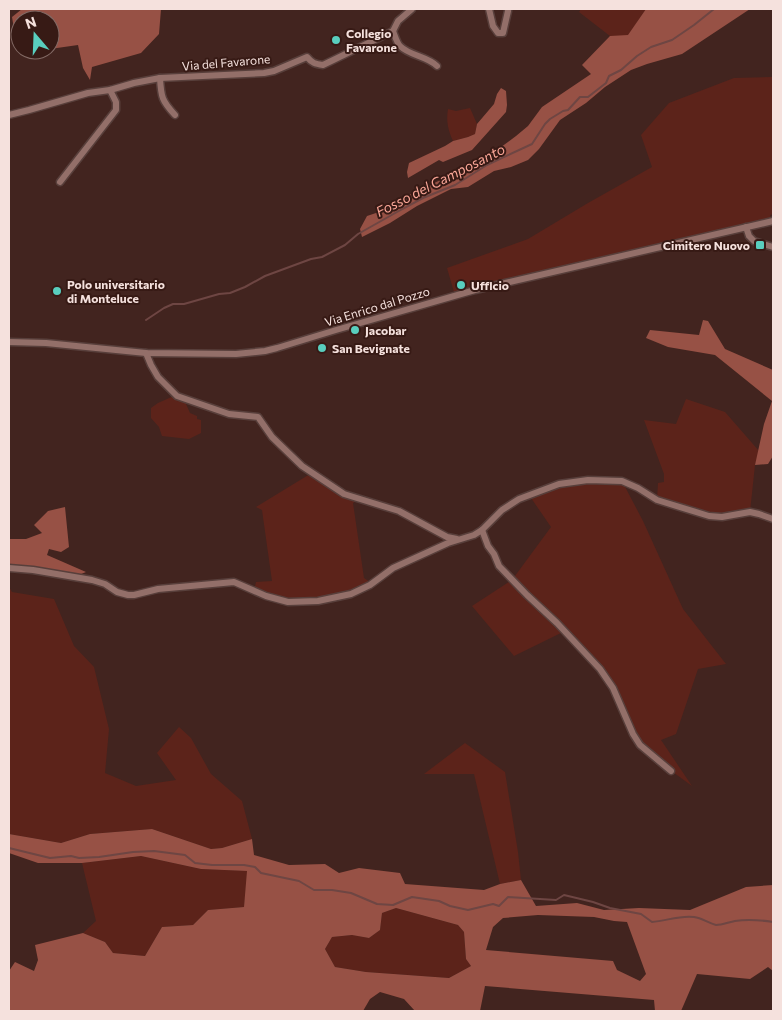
<svg xmlns="http://www.w3.org/2000/svg" width="782" height="1020" font-family="Commissioner,sans-serif">
<style>
.green{fill:#5c231a}
.forest{fill:#975145;fill-rule:evenodd}
.lines{fill:none;stroke-linecap:round;stroke-linejoin:round}
.stream{stroke:#6e4643;stroke-width:2}
.minor-casing{stroke:#583f3b;stroke-width:9}
.minor{stroke:#936f69;stroke-width:6}
.poi-dot{fill:#59cebe;stroke:#371a15;stroke-width:2}
.labels{text-anchor:middle;dominant-baseline:central;stroke-width:4;stroke-linejoin:round;paint-order:stroke}
.poi-label{font-size:12px;font-weight:bold;fill:#f5e1dd;stroke:#371a15;text-anchor:start}
.street-label{font-size:12px;fill:#f5e1dd;stroke:#371a15}
.water-label{font-size:14px;font-style:italic;fill:#fba798;stroke:#371a15}
</style>
<rect width="100%" height="100%" fill="#42241f"/>
<!-- green -->
<g class="green">
<polygon points="581,9 646,9 628,36 610,36 579,12"/>
<polygon points="773,77 773,214 770,215 771,218 454,292 447,268 528,239 588,203 652,167 641,135 669,103 734,78"/>
<path d="M470 108 477 124 475 134 468 137 453 141C448 130 446 121 448 109L456 111Z"/>
<polygon points="176,395 187,401 186,404 190,413 197,416 197,419 201,420 201,433 189,439 162,436 159,427 151,418 151,408 158,403"/>
<polygon points="686,399 725,412 759,451 755,465 750,512 722,517 657,500 658,483 664,482 664,474 644,420 676,424"/>
<polygon points="310,474 360,499 353,503 364,578 373,584 351,594 288,602 254,591 256,582 272,581 262,510 256,507"/>
<polygon points="622,481 643,521 683,609 726,664 698,669 676,734 661,740 692,786 666,767 640,745 613,688 565,631 514,656 472,606 512,580 551,527 529,495 559,484"/>
<polygon points="9,587 12,592 54,599 74,646 94,667 109,729 105,773 136,786 176,780 157,753 179,727 191,738 211,774 242,801 252,839 222,848 211,849 152,829 90,834 61,843 9,834"/>
<polygon points="465,743 505,772 518,852 521,880 500,884 474,774 424,774"/>
<polygon points="141,856 201,869 248,871 244,907 208,910 193,925 162,927 145,956 113,953 105,942 83,933 96,921 82,863"/>
<polygon points="396,908 458,925 464,932 466,959 471,966 449,978 366,972 335,967 325,949 332,937 353,935 369,938 380,930 382,913"/>
</g>
<!-- forest -->
<g class="forest">
<polygon points="22,9 161,9 159,34 141,53 92,67 90,80 83,68 78,45 50,49 50,20 20,20 20,42 16,41 12,17"/>
<polygon points="646,9 750,9 682,54 647,64 631,70 605,87 586,103 560,120 539,149 528,160 511,167 494,171 468,187 451,189 417,206 390,223 362,237 360,229 367,216 379,212 407,196 449,176 497,150 516,136 528,126 542,107 591,74 582,65 610,36 628,35"/>
<polygon points="501,88 506,91 507,105 506,112 472,150 443,162 439,160 408,178 407,172 409,163 445,146 453,141 468,137 475,134 477,124 494,104 497,94"/>
<polygon points="703,320 708,321 725,349 773,370 773,456 768,464 755,465 764,424 772,401 715,355 668,347 646,338 650,330 699,335"/>
<polygon points="65,507 69,547 61,552 49,549 47,555 86,572 74,577 9,569 9,539 26,539 42,533 34,525 48,511"/>
<path d="M152 829 211 849 222 848 252 839 254 855 289 865 325 864 339 873 359 868 400 873 405 884 484 890 500 884 521 880 536 906 577 903 604 910 639 908 690 910 746 887 773 885V971L768 967 750 979 697 974 681 1011H655L654 1000 485 986 480 1011H415L404 999 380 992 370 999 363 1011H9V971L15 962 34 971 38 960 35 945 83 933 105 942 113 953 145 956 162 927 193 925 208 910 244 907 247 871 201 869 141 856 82 863H38L9 853V834L61 843 90 834ZM396 908 458 925 464 932 466 959 471 966 449 978 366 972 335 967 325 949 332 937 352 935 369 938 380 930 382 913ZM538 915 594 917 614 921 627 922 646 974 640 981 617 970 613 961 486 950 493 927 503 918Z"/>
</g>
<g class="lines">
<!-- stream -->
<g class="stream">
<polyline points="146,320 164,308 173,304 184,304 219,294 230,293 245,287 265,276 311,259 322,257 345,245 358,234 397,212 423,198 455,185 487,165 532,144 545,124 550,119 563,111 568,110 580,97 588,97 606,83 609,76 621,70 637,56 651,47 672,40 694,25 714,9"/>
<path d="M9 848 50 858 71 856 79 858 99 857 133 852 154 851 185 855 195 863 212 865H244L255 867 261 873 299 881 314 890H332L351 893 377 904 393 905 412 897 439 901 450 906 468 910 493 904 499 906 508 897 556 900 564 895 593 902 610 908 641 914 652 922C666 921 680 915 694 917 702 918 708 923 716 925 722 925 729 922 735 921 748 919 760 920 773 922"/>
</g>
<!-- minor casing -->
<g class="minor-casing">
<g id="minor">
<polyline points="489,9 493,26 498,33 503,33 508,11"/>
<path d="M393 31C395 36 397 43 400 46 410 56 427 56 437 66"/>
<path d="M160 78C161 97 162 101 175 115"/>
<path d="M9 115 29 110 88 93 110 90 134 83 160 78 264 73 274 71 307 57C312 63 315 64 323 65L393 31 398 21 412 9"/>
<polyline points="60,182 116,110 116,102 110,90"/>
<polyline points="746,227 749,236 754,241 773,247"/>
<polyline points="9,342 46,343 146,353 236,354 265,351 277,348 336,330 475,290 773,221"/>
<polyline points="146,353 151,365 158,377 177,396 229,414 258,417 272,437 302,466 344,494 399,511 447,537 457,539"/>
<polyline points="482,530 502,510 519,499 559,484 588,480 622,481 638,488 657,500 709,516 722,517 750,512 759,514 773,519"/>
<polyline points="9,568 33,570 92,580 105,584 117,592 128,595 134,595 158,589 234,582 266,596 288,602 318,601 351,594 370,585 393,568 448,543 474,535 482,530 488,546 494,554 499,566 527,595 557,623 600,669 613,688 633,734 640,745 671,771"/>
</g>
</g>
<!-- minor -->
<use href="#minor" class="minor"/>
</g>
<!-- markers -->
<g class="poi-dot">
<circle cx="336" cy="40" r="5"/>
<rect x="755" y="240" width="10" height="10" rx="2.5"/>
<circle cx="461" cy="285" r="5"/>
<circle cx="57" cy="291" r="5"/>
<circle cx="355" cy="330" r="5"/>
<circle cx="322" cy="348" r="5"/>
</g>
<g class="labels">
<!-- poi labels -->
<g class="poi-label">
<text x="346" y="33">Collegio<tspan x="346" dy="14">Favarone</tspan></text>
<text x="750" y="245" text-anchor="end">Cimitero Nuovo</text>
<text x="67" y="284">Polo universitario<tspan x="67" dy="14">di Monteluce</tspan></text>
<text x="471" y="285">Ufficio</text>
<text x="365" y="330">Jacobar</text>
<text x="332" y="348">San Bevignate</text>
</g>
<!-- street labels -->
<g class="street-label">
<text transform="translate(226 62) rotate(-5)">Via del Favarone</text>
<text transform="translate(377 306) rotate(-17)">Via Enrico dal Pozzo</text>
</g>
<!-- water labels -->
<g class="water-label">
<text transform="translate(440 180) rotate(-27)">Fosso del Camposanto</text>
</g>
</g>
<!-- border -->
<rect width="782" height="1020" fill="none" stroke="#f5e1dd" stroke-width="20"/>
<!-- north arrow -->
<g transform="translate(35 35) rotate(341)"><circle r="24" fill="#371a15" stroke="#836a65"/>
<path d="M0-4L9 19L0 12L-9 19Z" fill="#59cebe"/>
<text y="-8" font-size="14" font-weight="bold" text-anchor="middle" fill="#f5e1dd">N</text>
</g>
</svg>
